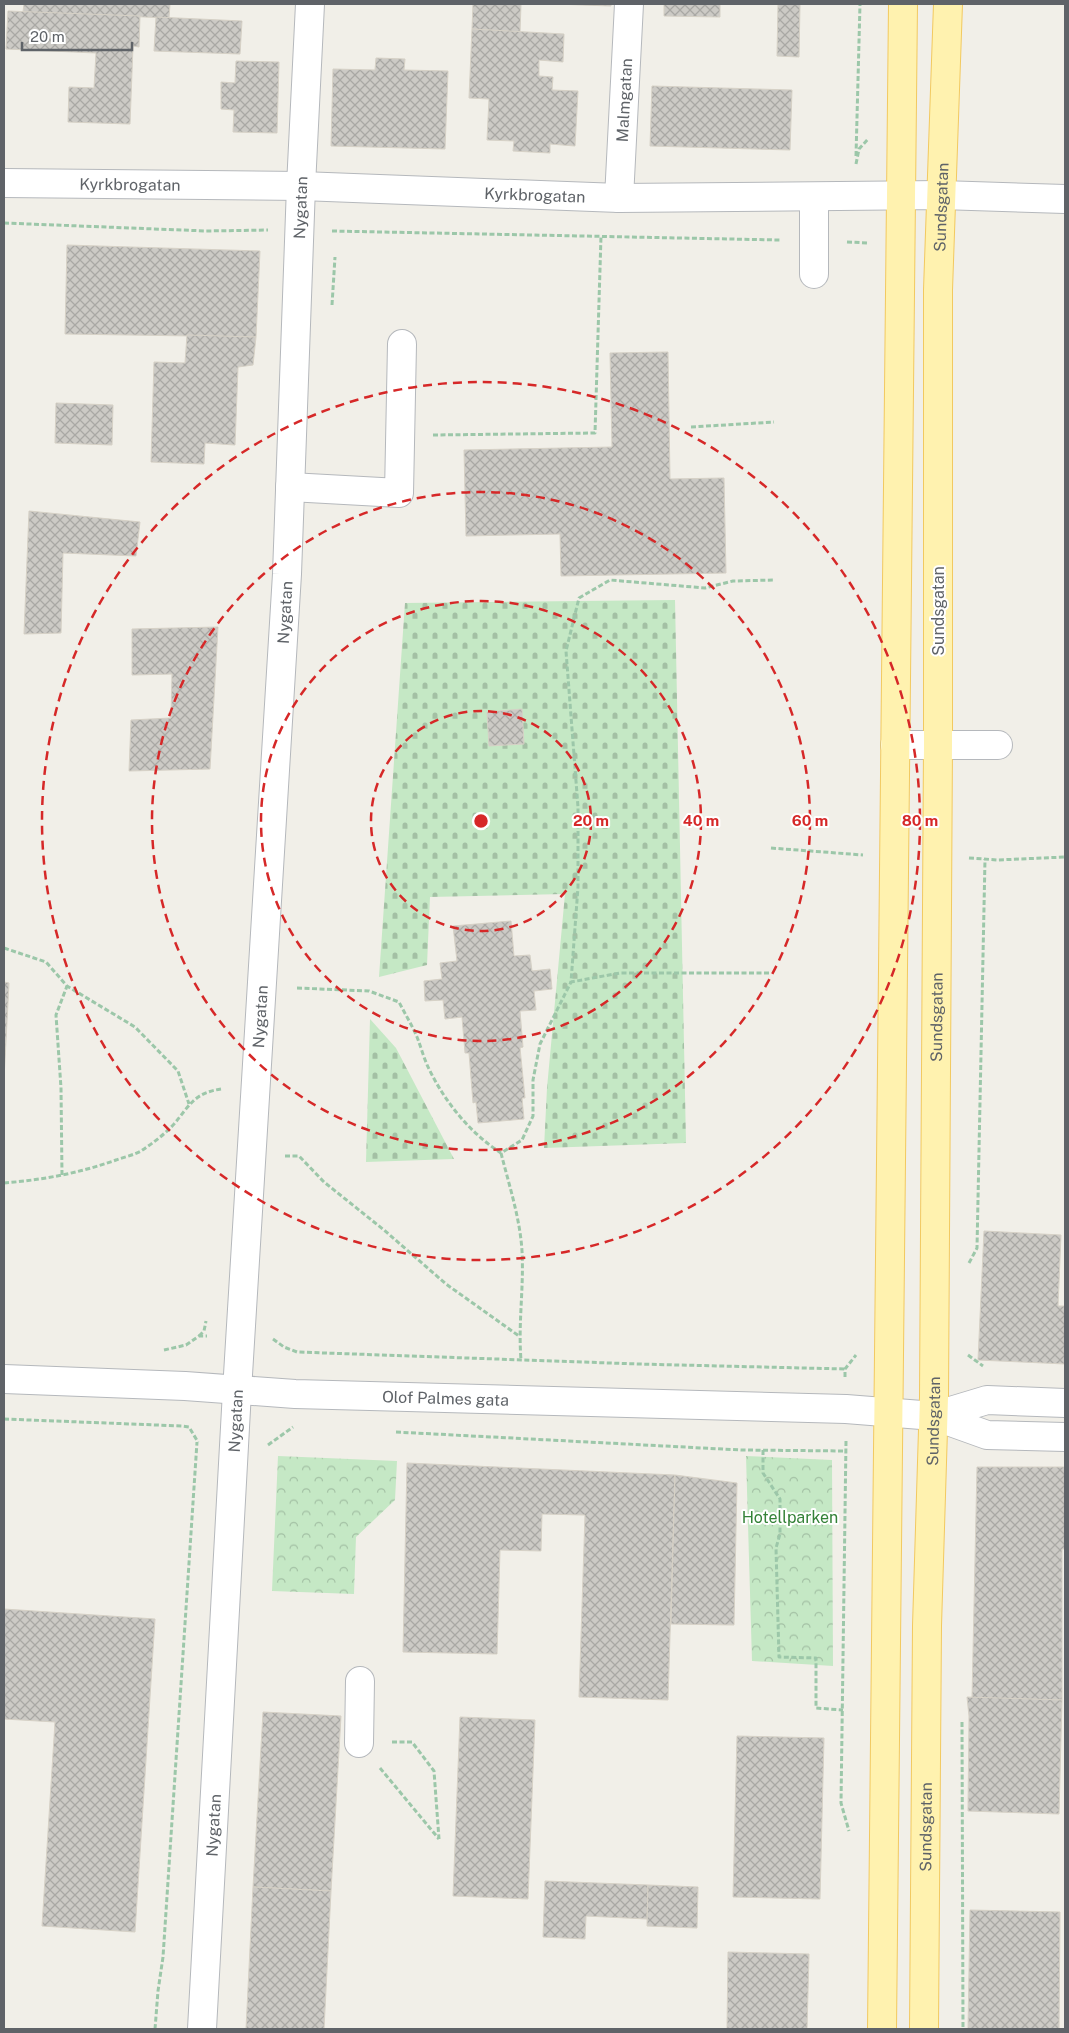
<svg xmlns="http://www.w3.org/2000/svg" width="1069" height="2033" font-family="'Public Sans',sans-serif">
<style>
.forest{fill:url(#forest-crowns)}
.cemetery{fill:url(#cemetery-stones)}
.building{fill:url(#building-cross-hatch);stroke:#d6d1c6}
.lines{fill:none;stroke-linecap:round;stroke-linejoin:round}
.minor-casing{stroke:#b5b8bc;stroke-width:30}
.major-casing{stroke:#f2c960;stroke-width:30}
.path{stroke:#9cc7a9;stroke-width:3;stroke-dasharray:5 2.5;stroke-linecap:butt}
.minor{stroke:#fff;stroke-width:28}
.major{stroke:#fff2af;stroke-width:28}
.ring{fill:none;stroke:#d62828;stroke-width:2.5;stroke-dasharray:9 6}
.labels{text-anchor:middle;dominant-baseline:central;stroke-width:4;stroke-linejoin:round;paint-order:stroke}
.street-label{font-size:16px;fill:#5f6368;stroke:#fff}
.park-label{font-size:16px;fill:#348238;stroke:#fff}
.centre{fill:#d62828;stroke:#fff;stroke-width:2.5}
.ring-label{font-size:15px;text-anchor:middle;font-weight:bold;fill:#d62828;stroke:#fff;stroke-width:4;stroke-linejoin:round;paint-order:stroke}
</style>
<defs>
<pattern id="forest-crowns" width="20" height="18" patternUnits="userSpaceOnUse" patternTransform="scale(1.25)"><rect width="20" height="18" fill="#c5e8c5"/><path d="M2 6a3 3 0 1 1 6 0M12 15a3 3 0 1 1 6 0" fill="none" stroke="#a3c0a4"/></pattern>
<pattern id="cemetery-stones" width="16" height="16" patternUnits="userSpaceOnUse" patternTransform="scale(1.25)"><rect width="16" height="16" fill="#c5e8c5"/><path d="M2 7V4a2 2 0 0 1 4 0v3zM10 15v-3a2 2 0 0 1 4 0v3z" fill="#a3c0a4"/></pattern>
<pattern id="building-cross-hatch" width="8" height="8" patternUnits="userSpaceOnUse" patternTransform="scale(1.25)"><rect width="8" height="8" fill="#cccac5"/><path d="M0 0l8 8M0 8l8-8" fill="none" stroke="#a9a8a4"/></pattern>
</defs>
<rect width="100%" height="100%" fill="#f1efe8"/>
<!-- forest -->
<g class="forest">
<polygon points="278,1456 397,1461 395,1500 356,1537 354,1594 272,1591"/>
<polygon points="746,1456 832,1460 833,1666 752,1661"/>
</g>
<!-- cemetery -->
<g class="cemetery">
<polygon points="675,600 686,1143 544,1148 547,1088 565,894 430,897 427,965 379,977 405,603"/>
<polygon points="370,1019 396,1048 454,1159 366,1162"/>
</g>
<!-- building -->
<g class="building">
<polygon points="24,4 170,4 169,18 23,12"/>
<polygon points="473,4 521,4 520,32 472,29"/>
<polygon points="555,4 611,4 611,6"/>
<polygon points="664,4 720,4 720,17 664,16"/>
<polygon points="778,4 800,4 799,57 777,56"/>
<polygon points="8,11 140,16 139,47 133,46 130,124 68,122 69,87 94,88 96,53 6,49"/>
<polygon points="156,17 242,21 240,54 154,51"/>
<polygon points="472,29 564,34 563,62 539,60 539,76 553,77 552,90 578,91 575,146 550,144 550,153 513,151 514,141 487,140 489,99 469,98"/>
<polygon points="376,58 405,59 404,70 448,71 445,149 331,146 333,69 375,70"/>
<polygon points="236,61 279,62 277,133 233,132 234,110 221,109 221,82 235,83"/>
<polygon points="652,86 792,90 790,150 650,146"/>
<polygon points="67,245 260,251 256,337 65,334"/>
<polygon points="187,335 256,337 253,365 238,367 235,445 205,443 204,464 151,462 154,362 185,363"/>
<polygon points="668,352 670,479 724,478 726,573 561,576 560,534 466,536 464,450 612,447 610,353"/>
<polygon points="56,403 113,405 112,445 55,443"/>
<polygon points="29,511 140,522 136,556 63,553 61,633 24,634"/>
<polygon points="218,627 210,769 129,771 131,720 171,718 172,674 132,675 132,629"/>
<polygon points="522,709 524,744 489,746 487,712"/>
<polygon points="511,921 514,956 530,955 532,971 550,969 552,989 534,991 536,1010 520,1011 523,1047 520,1048 525,1098 522,1098 524,1119 478,1123 476,1102 473,1103 469,1053 465,1053 462,1017 445,1019 443,1000 425,1001 424,981 442,979 440,963 457,961 453,926"/>
<polygon points="4,982 9,983 4,1079"/>
<polygon points="984,1231 1061,1235 1058,1306 1065,1306 1065,1364 978,1360"/>
<polygon points="407,1463 675,1475 668,1700 579,1697 585,1515 542,1514 541,1551 500,1550 497,1654 403,1652"/>
<polygon points="977,1467 1065,1467 1065,1549 1062,1549 1062,1700 972,1698"/>
<polygon points="675,1475 737,1483 734,1625 671,1624"/>
<polygon points="4,1609 155,1619 135,1932 42,1926 55,1722 4,1719"/>
<polygon points="967,1697 1062,1700 1059,1814 968,1811 969,1716"/>
<polygon points="263,1712 341,1716 331,1891 253,1887"/>
<polygon points="460,1717 535,1720 528,1899 453,1896"/>
<polygon points="737,1736 824,1738 820,1899 733,1897"/>
<polygon points="545,1881 648,1885 647,1919 586,1916 585,1939 543,1937"/>
<polygon points="648,1885 698,1887 697,1928 647,1926"/>
<polygon points="253,1887 331,1891 324,2029 246,2029"/>
<polygon points="970,1910 1060,1912 1059,2029 968,2029"/>
<polygon points="728,1952 809,1954 807,2029 727,2029"/>
</g>
<g class="lines">
<!-- minor casing -->
<g class="minor-casing">
<g id="minor">
<path id="s1" d="M4 183 301 186 619 198 941 195 1065 199"/>
<polyline points="814,197 814,274"/>
<path id="s2" d="M619 198 629 4"/>
<polyline points="290,487 399,493 402,344"/>
<polyline points="895,745 998,745"/>
<path id="s3" d="M4 1379 185 1386 295 1394 846 1409 934 1416 987 1435 1065 1437"/>
<polyline points="934,1416 987,1400 1065,1403"/>
<polyline points="359,1743 360,1681"/>
<path id="s4" d="M202 2029 237 1391 287 574 301 186 310 4"/>
</g>
</g>
<!-- major casing -->
<g class="major-casing">
<g id="major">
<polyline points="882,2029 903,4"/>
<path id="s5" d="M924 2029 927 1626 934 1397 938 745V290L948 4"/>
</g>
</g>
<!-- path -->
<g class="path">
<polyline points="856,156 860,4"/>
<polyline points="856,164 859,149 868,139"/>
<polyline points="4,223 206,231 268,230"/>
<polyline points="332,231 780,240"/>
<polyline points="847,242 868,243"/>
<polyline points="332,305 335,257"/>
<polyline points="691,427 774,422"/>
<polyline points="433,435 595,433 601,236"/>
<polyline points="771,848 863,855"/>
<polyline points="969,858 998,860 1065,857"/>
<polyline points="4,948 46,962 67,986 135,1027 178,1071 189,1104"/>
<polyline points="769,973 620,973 571,982 578,887 578,807 566,651 579,598 610,580 705,588 733,581 773,580"/>
<path d="M297 988 369 991 399 1002C405 1014 412 1025 417 1037 421 1047 424 1059 429 1069 445 1102 470 1133 501 1153L522 1140 533 1116V1080L540 1044 571 982"/>
<path d="M501 1153C509 1185 520 1218 522 1251 524 1288 518 1323 521 1360"/>
<polyline points="285,1156 299,1156 324,1182 384,1230 446,1284 519,1336"/>
<polyline points="62,1175 61,1088 56,1015 67,986"/>
<path d="M4 1183C42 1180 80 1173 116 1160 124 1157 134 1155 141 1151 153 1143 165 1134 174 1124 190 1105 194 1093 221 1089"/>
<polyline points="969,1263 977,1248 985,859"/>
<polyline points="199,1336 204,1331 206,1321"/>
<polyline points="273,1339 284,1347 297,1352 638,1364 845,1369"/>
<polyline points="164,1350 186,1345 199,1336 207,1336"/>
<polyline points="968,1355 983,1366"/>
<polyline points="845,1377 845,1369 856,1355"/>
<polyline points="4,1419 182,1426 189,1427 198,1442"/>
<polyline points="396,1432 741,1450 846,1451"/>
<polyline points="846,1441 841,1803 849,1831"/>
<polyline points="268,1445 293,1427"/>
<polyline points="763,1450 763,1473 780,1499 780,1534 776,1548 779,1657 816,1658 816,1708 843,1710"/>
<polyline points="962,1722 963,2029"/>
<polyline points="392,1742 412,1742 434,1771 439,1839"/>
<polyline points="380,1768 439,1839"/>
<polyline points="155,2029 158,1991 163,1957 197,1442"/>
</g>
<!-- minor -->
<use href="#minor" class="minor"/>
<!-- major -->
<use href="#major" class="major"/>
</g>
<!-- distance rings -->
<g class="ring">
<circle cx="481" cy="821" r="110"/>
<circle cx="481" cy="821" r="220"/>
<circle cx="481" cy="821" r="329"/>
<circle cx="481" cy="821" r="439"/>
</g>
<g class="labels">
<!-- street labels -->
<g class="street-label">
<text stroke="none"><textPath href="#s2" startOffset="98">Malmgatan</textPath></text>
<text stroke="none"><textPath href="#s1" startOffset="126">Kyrkbrogatan</textPath></text>
<text stroke="none"><textPath href="#s1" startOffset="531">Kyrkbrogatan</textPath></text>
<text stroke="none"><textPath href="#s5" startOffset="1822">Sundsgatan</textPath></text>
<text stroke="none"><textPath href="#s4" startOffset="1824">Nygatan</textPath></text>
<text transform="translate(938 611) rotate(-90)">Sundsgatan</text>
<text stroke="none"><textPath href="#s4" startOffset="1419">Nygatan</textPath></text>
<text stroke="none"><textPath href="#s5" startOffset="1012">Sundsgatan</textPath></text>
<text stroke="none"><textPath href="#s4" startOffset="1014">Nygatan</textPath></text>
<text stroke="none"><textPath href="#s3" startOffset="442">Olof Palmes gata</textPath></text>
<text stroke="none"><textPath href="#s4" startOffset="609">Nygatan</textPath></text>
<text stroke="none"><textPath href="#s5" startOffset="608">Sundsgatan</textPath></text>
<text stroke="none"><textPath href="#s4" startOffset="204">Nygatan</textPath></text>
<text stroke="none"><textPath href="#s5" startOffset="202">Sundsgatan</textPath></text>
</g>
<!-- park labels -->
<g class="park-label">
<text x="790" y="1517">Hotellparken</text>
</g>
</g>
<circle cx="481" cy="821" r="8" class="centre"/>
<g class="ring-label">
<text x="591" y="826">20 m</text>
<text x="701" y="826">40 m</text>
<text x="810" y="826">60 m</text>
<text x="920" y="826">80 m</text>
</g>
<!-- border -->
<rect width="1069" height="2033" fill="none" stroke="#5f6368" stroke-width="10"/>
<!-- scale -->
<path d="M22 42v8h110v-8" fill="none" stroke="#5f6368" stroke-width="2.5"/>
<text x="30" y="42" font-size="15" fill="#5f6368" stroke="#ffffff" stroke-width="4" paint-order="stroke">20 m</text>
</svg>
